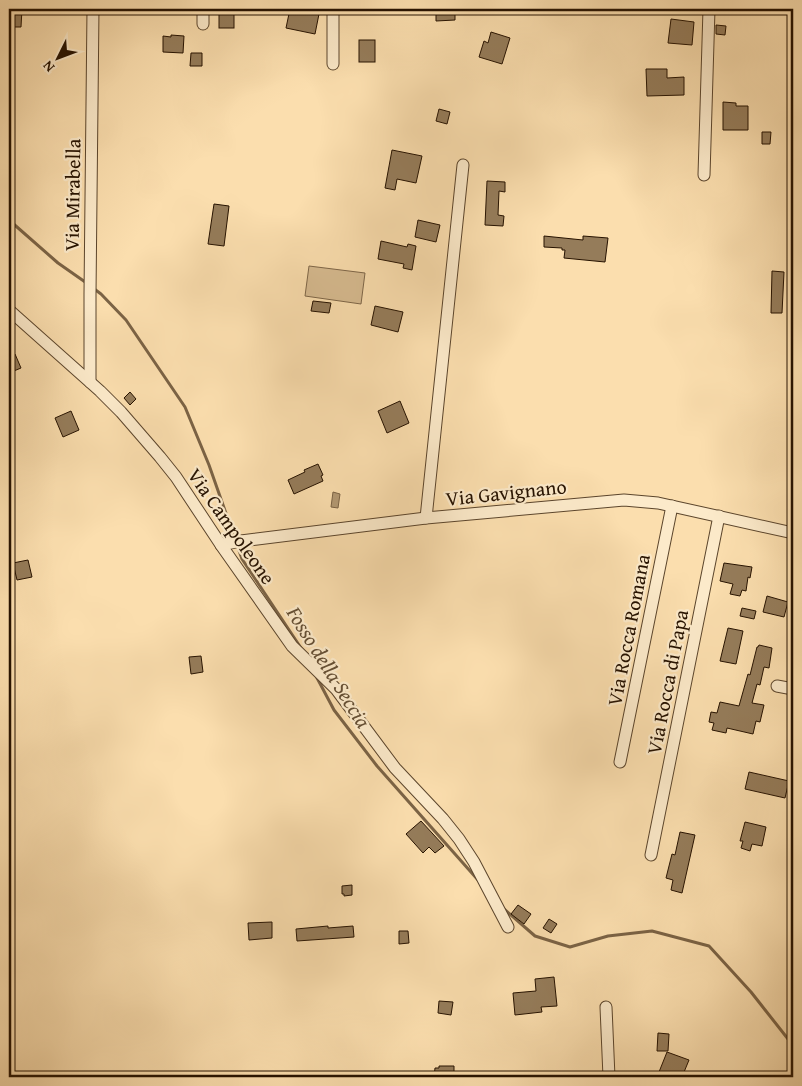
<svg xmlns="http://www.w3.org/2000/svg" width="802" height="1086" font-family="'Gentium Book Plus',serif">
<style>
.green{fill:#d7bb90;stroke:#7e6648}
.water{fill:#b39973;stroke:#7b6345}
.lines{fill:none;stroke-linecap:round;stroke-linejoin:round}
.stream{stroke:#7b6345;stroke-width:3}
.building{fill:#957c5a;stroke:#261200}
.minor-casing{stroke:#5b452c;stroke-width:13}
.minor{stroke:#fceaca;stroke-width:11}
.labels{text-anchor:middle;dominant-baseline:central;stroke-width:4.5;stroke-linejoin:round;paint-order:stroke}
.street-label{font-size:20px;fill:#261200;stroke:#fceaca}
.water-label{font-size:21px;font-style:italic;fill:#654f34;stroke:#fceaca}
</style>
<rect width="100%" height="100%" fill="#fbdeae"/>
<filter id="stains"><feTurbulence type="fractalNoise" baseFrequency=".004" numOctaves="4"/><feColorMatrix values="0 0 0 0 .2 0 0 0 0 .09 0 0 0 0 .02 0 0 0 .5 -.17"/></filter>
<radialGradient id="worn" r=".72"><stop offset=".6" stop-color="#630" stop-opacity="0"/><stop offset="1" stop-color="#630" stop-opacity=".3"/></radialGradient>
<!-- green -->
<polygon class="green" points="309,266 365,273 361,304 305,296"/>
<!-- water -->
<polygon class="water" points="333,492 340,494 338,508 331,507"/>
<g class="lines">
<!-- stream -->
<g class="stream">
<polyline points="9,220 58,263 88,284"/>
<polyline points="93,288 101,294 126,320 185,407 209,465 242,559 301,648"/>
<polyline points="316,676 334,710 377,766 478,880"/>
<polyline points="504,909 535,936 570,947 608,936 652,931 709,946 751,992 788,1039 793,1042"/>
</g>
</g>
<!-- building -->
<g class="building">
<polygon points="11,9 22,9 21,27 10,27"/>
<rect x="219" y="9" width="15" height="19"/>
<polygon points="290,9 320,9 315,34 286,28"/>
<polygon points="436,9 455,9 455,20 436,21"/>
<polygon points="671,19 694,22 692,45 668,43"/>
<polygon points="716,25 726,26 725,35 716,34"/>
<polygon points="491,32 510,38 502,64 479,57 484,41 488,43"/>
<polygon points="171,35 184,36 183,53 163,52 163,36 171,37"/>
<rect x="359" y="40" width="16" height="22"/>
<polygon points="191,53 202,53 202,66 190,66"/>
<polygon points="646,69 667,69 667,78 684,77 684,95 647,96"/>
<polygon points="723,102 736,103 736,106 748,106 748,130 723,130"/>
<polygon points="439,109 450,112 447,124 436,121"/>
<polygon points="762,132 771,132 770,144 762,144"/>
<polygon points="392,150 422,156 416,183 397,179 395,190 385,188"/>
<polygon points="487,181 505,182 505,192 499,191 498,215 504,216 503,226 485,225"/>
<polygon points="214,204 229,206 224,246 208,244"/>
<polygon points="418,220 440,225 436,242 415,237"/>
<polygon points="544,236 583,240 583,236 608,238 605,262 564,258 565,250 562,250 562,248 544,247"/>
<polygon points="381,241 407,247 408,244 416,246 412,270 403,268 404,264 378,259"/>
<polygon points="772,271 784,272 782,313 771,313"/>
<polygon points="313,301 331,303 329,313 311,311"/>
<polygon points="375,306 403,312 398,332 371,325"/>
<polygon points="15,354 21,368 9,373 9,360"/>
<polygon points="130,392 136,399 130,405 124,398"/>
<polygon points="400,401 409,423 387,433 378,411"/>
<polygon points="71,411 79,430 63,437 55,418"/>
<polygon points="318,464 323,475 321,476 323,481 294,494 288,480 305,472 304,470"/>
<polygon points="28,560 32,577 17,580 13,563"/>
<polygon points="724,563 752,567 750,578 748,577 746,591 742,590 740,596 730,594 733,584 720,581"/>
<polygon points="767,596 788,602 784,617 763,612"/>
<polygon points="742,608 756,611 754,619 740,616"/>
<polygon points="728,628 743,631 736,664 720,661"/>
<polygon points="759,645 772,648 769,668 764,667 760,685 757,684 752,703 764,705 760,722 756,721 753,734 727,728 726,733 712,730 714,723 709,722 711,712 717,713 720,702 739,706 748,674 750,675 757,647 758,647"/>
<polygon points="201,656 203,672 191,674 189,657"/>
<polygon points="749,772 789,781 785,798 745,789"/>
<polygon points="421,821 444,846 435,853 429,847 423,853 406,834"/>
<polygon points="745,822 766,827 762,846 752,844 750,851 741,848 743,841 740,841"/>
<polygon points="680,832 695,835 682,893 671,890 673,880 666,878 672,854 675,855"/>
<polygon points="352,885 352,895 344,896 344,894 342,894 342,886"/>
<polygon points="518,905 531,914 524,924 511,914"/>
<polygon points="549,919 557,924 551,933 543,928"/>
<polygon points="272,922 272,938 249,940 248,923"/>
<polygon points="328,926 328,928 353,926 354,937 297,941 296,929"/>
<polygon points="399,931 408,931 409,943 399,944"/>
<polygon points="554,977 557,1006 541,1007 542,1012 515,1015 513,993 536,991 535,979"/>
<polygon points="439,1001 453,1002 451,1015 438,1013"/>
<polygon points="658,1033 669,1034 668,1051 657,1051"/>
<polygon points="667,1052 689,1060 682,1077 657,1077"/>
<polygon points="439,1066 454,1066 454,1077 434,1077 435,1068 439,1068"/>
</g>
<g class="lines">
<!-- minor casing -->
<g class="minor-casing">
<g id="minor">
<polyline points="203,24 203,9"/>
<polyline points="333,64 333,9"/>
<polyline points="704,175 709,9"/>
<polyline points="9,310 100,391 121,412 160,457 176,477 221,545 292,646 336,689 395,768 443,819 459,839 474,862 508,927"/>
<polyline points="90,382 90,294 93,9"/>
<polyline points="426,518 463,165"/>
<polyline points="221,545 241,541 426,518 624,500 658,503 793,533"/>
<polyline points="777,686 793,689"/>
<polyline points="620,762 672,506"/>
<polyline points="651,855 719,516"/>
<polyline points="606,1007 609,1077"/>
</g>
</g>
<!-- minor -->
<use href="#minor" class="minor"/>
</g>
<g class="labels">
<!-- street labels -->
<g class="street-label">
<text transform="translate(72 195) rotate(-89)">Via Mirabella</text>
<text transform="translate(506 492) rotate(-6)">Via Gavignano</text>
<text transform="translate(232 526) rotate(55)">Via Campoleone</text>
<text transform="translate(628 630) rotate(-79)">Via Rocca Romana</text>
<text transform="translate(667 682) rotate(-79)">Via Rocca di Papa</text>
</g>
<!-- water labels -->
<g class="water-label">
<text transform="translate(329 667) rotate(58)">Fosso della Seccia</text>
</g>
</g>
<!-- margin -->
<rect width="802" height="1086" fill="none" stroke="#fbdeae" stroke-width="30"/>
<rect x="10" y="10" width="782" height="1066" fill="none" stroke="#261200" stroke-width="2.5"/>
<rect x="15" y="15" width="772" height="1056" fill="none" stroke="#261200"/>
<!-- north arrow -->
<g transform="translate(58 58) rotate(228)" stroke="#fceaca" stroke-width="4" paint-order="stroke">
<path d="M0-4L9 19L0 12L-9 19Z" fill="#261200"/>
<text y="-8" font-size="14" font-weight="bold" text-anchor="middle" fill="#261200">N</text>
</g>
<rect width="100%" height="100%" filter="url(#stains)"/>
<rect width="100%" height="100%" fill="url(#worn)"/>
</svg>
